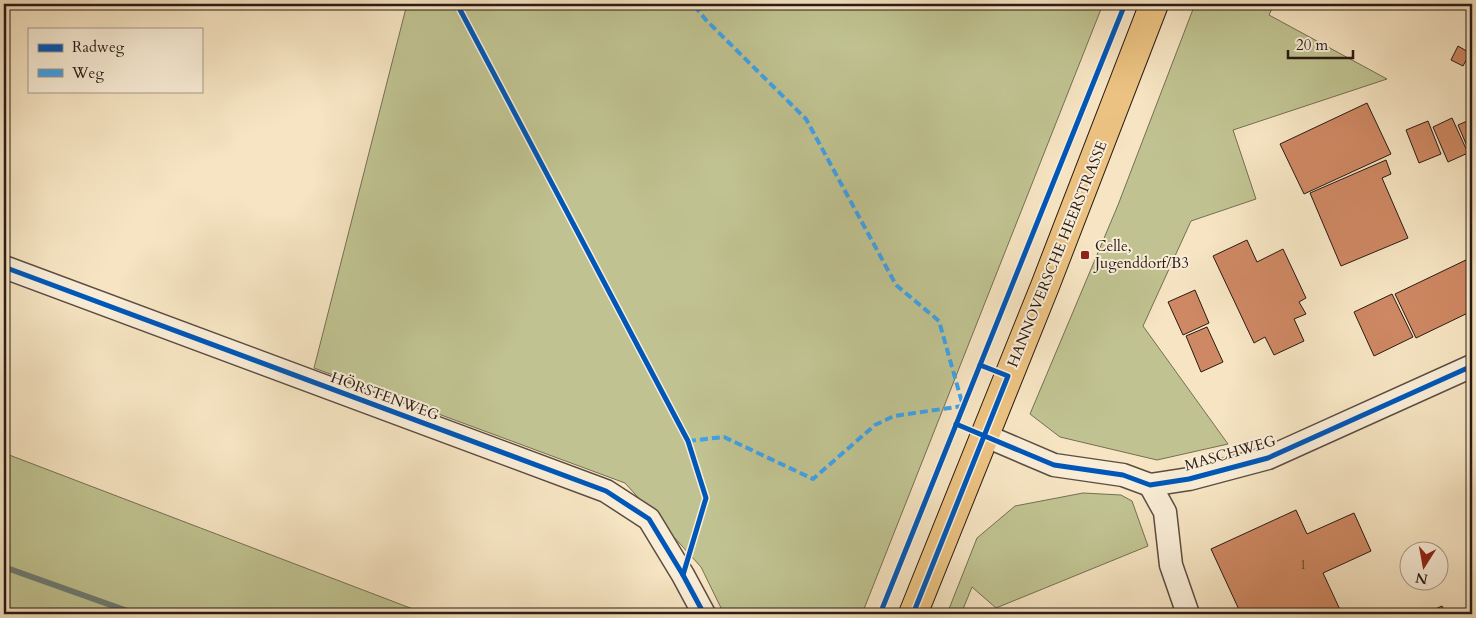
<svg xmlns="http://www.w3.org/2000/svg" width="1476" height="618" font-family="Cardo,serif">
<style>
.green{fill:#c0c391;stroke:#746f54}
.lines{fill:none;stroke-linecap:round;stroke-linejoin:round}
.stream{stroke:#6f7d76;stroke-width:6}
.building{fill:#ce8863;stroke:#291b16}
.minor-casing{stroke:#5c4d41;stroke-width:25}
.major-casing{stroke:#291b16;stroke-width:30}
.minor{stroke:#f9edd7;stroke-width:22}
.major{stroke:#ebc281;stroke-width:28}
.quiet{stroke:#3ea2ea;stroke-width:4;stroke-dasharray:8 4;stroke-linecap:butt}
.cycleway-casing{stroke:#f9edd7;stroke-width:8}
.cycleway{stroke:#0057b8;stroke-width:5}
.poi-dot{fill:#8f2418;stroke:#f9edd7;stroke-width:2}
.labels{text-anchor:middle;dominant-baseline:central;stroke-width:4;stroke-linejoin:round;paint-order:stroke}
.number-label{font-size:12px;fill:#523629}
.poi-label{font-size:15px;fill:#291b16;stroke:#f9edd7;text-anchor:start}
.street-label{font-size:15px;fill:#291b16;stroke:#f9edd7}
</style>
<rect width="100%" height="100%" fill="#f6e4c2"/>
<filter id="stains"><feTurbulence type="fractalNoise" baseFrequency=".004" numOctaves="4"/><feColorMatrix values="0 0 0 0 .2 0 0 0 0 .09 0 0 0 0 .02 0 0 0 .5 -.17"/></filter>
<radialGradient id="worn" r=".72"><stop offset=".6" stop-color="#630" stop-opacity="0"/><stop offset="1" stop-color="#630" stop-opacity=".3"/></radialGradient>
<!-- green -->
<g class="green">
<polygon points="407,4 1103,4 862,614 724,614 701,567 625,483 314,368"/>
<polygon points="1195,4 1274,4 1269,15 1387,79 1233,130 1256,199 1191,221 1143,326 1228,444 1157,460 1060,437 1030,414 1118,205"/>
<polygon points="4,453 426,614 24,614 4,607"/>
<polygon points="1083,493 1121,495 1132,501 1148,546 996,608 972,587 961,614 947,614 977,538 1015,506"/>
</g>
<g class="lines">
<!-- stream -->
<polyline class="stream" points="4,567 136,614"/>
</g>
<!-- building -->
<g class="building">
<polygon points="1458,46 1470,53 1463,66 1451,60"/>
<polygon points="1367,103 1391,154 1304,194 1280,144"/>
<polygon points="1452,118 1468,153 1448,162 1433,127"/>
<polygon points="1472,119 1472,158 1458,125"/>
<polygon points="1428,121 1441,154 1419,163 1406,130"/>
<polygon points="1386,160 1391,174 1382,178 1408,238 1341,266 1310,193"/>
<polygon points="1247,240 1257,262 1283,249 1306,298 1299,302 1306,314 1294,319 1304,341 1274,355 1265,337 1254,343 1213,256"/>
<polygon points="1468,259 1472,268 1472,311 1416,338 1395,294"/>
<polygon points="1195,290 1209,323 1183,335 1168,302"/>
<polygon points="1392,294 1413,337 1374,356 1354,312"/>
<polygon points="1207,327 1223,362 1201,372 1186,336"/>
<polygon points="1296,510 1307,534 1354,513 1371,551 1323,573 1342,614 1308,614 1306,612 1302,614 1241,614 1211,549"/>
<polygon points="1442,606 1446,614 1424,614"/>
</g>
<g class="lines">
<!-- minor casing -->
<g class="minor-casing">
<g id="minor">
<polyline points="4,267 606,491 649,519 683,575 704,614"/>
<polyline points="986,436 1054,465 1123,475 1150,485 1189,479 1268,458 1472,366"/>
<polyline points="1150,485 1165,512 1171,565 1188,614"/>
</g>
</g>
<!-- major casing -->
<g class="major-casing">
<polyline id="major" points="913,614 1045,286 1154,4"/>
</g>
<!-- minor -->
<use href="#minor" class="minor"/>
<!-- major -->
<use href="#major" class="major"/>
<!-- quiet -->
<polyline class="quiet" points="688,441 724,437 813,479 875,425 894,416 963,406 939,321 896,285 806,119 706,20 693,4"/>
<!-- cycleway casing -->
<g class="cycleway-casing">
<g id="cycleway">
<polyline points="457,4 688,441 706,498 683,575"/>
<polyline points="4,267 606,491 649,519 683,575 704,614"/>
<polyline points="956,424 1054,465 1123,475 1150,485 1189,479 1268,458 1472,366"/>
<polyline points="880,614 1125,4"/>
<polyline points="913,614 1008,376 980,365"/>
</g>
</g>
<!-- cycleway -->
<use href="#cycleway" class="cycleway"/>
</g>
<!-- markers -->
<rect class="poi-dot" x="1080" y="250" width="10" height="10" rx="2.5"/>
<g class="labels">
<!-- number labels -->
<g class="number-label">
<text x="1303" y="565">1</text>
</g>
<!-- poi labels -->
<g class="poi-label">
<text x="1095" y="246">Celle,<tspan x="1095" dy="17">Jugenddorf/B3</tspan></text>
</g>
<!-- street labels -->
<g class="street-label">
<text transform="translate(1057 254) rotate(-68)">HANNOVERSCHE HEERSTRASSE</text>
<text transform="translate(385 396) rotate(20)">HÖRSTENWEG</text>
<text transform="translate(1230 453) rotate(-16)">MASCHWEG</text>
</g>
</g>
<!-- margin -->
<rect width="1476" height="618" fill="none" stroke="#f6e4c2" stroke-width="20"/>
<rect x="5" y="5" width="1466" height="608" fill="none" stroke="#291b16" stroke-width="2.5"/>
<rect x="10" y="10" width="1456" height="598" fill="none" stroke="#291b16"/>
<!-- legend -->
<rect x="28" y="28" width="175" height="65" fill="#f9edd7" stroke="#a6998a"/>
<rect x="38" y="44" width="25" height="8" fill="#0057b8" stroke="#a6998a"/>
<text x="72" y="52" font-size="15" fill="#291b16">Radweg</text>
<rect x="38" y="69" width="25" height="8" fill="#3ea2ea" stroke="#a6998a"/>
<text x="72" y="78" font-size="15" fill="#291b16">Weg</text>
<!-- north arrow -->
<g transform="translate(1424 566) rotate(191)"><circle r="24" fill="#f9edd7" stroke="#a6998a"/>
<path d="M0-4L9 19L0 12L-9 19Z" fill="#8f2418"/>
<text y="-8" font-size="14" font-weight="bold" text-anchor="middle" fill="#291b16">N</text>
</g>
<!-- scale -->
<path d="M1288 50v8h65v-8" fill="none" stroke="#291b16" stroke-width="2.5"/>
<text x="1296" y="50" font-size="15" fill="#291b16" stroke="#f9edd7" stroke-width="4" paint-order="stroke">20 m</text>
<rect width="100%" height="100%" filter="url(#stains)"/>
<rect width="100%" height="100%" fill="url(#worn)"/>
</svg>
